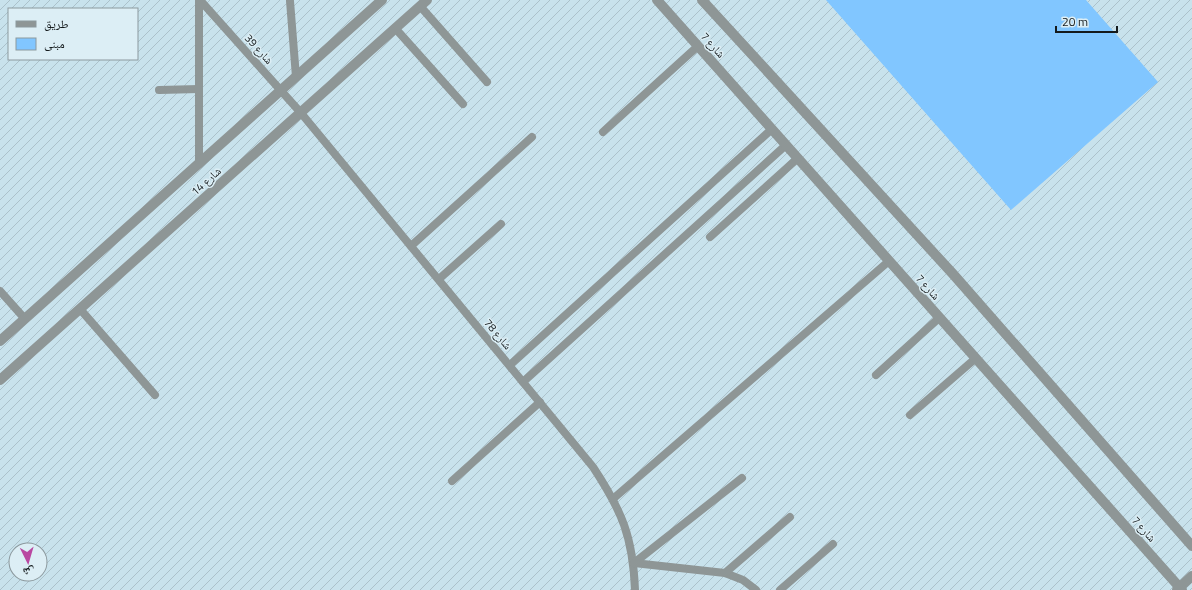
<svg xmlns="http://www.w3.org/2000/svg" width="1192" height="590" font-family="'Titillium Web','Noto Naskh Arabic',sans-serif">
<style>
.industrial{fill:url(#industrial-furrows);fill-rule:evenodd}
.building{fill:#81c6ff}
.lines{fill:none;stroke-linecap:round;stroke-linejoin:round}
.lane{stroke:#8e9696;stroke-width:8}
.street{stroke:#8e9696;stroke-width:10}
.labels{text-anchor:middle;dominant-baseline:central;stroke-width:3;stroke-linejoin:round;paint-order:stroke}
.street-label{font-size:11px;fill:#141a1c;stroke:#dceef5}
</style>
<defs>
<pattern id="industrial-furrows" width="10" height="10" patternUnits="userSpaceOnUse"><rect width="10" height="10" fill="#c8e2ec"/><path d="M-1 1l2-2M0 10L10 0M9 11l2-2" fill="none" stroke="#abc1ca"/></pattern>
</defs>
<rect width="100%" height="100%" fill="#dceef5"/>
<!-- industrial -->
<path class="industrial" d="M0 0H1192V590H0ZM9 9H137V59H9ZM16 550H40V574H16Z"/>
<!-- building -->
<polygon class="building" points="826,0 1086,0 1158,82 1011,210"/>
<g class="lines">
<!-- lane -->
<g class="lane">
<path d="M200 0 301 113 593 467C622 511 633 537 635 590"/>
<polyline points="290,1 296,77"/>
<polyline points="420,6 487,82"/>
<polyline points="395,28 463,104"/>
<polyline points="159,90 199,89"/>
<polyline points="603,132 698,46"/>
<polyline points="199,164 199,0"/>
<polyline points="710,237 798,158"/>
<polyline points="411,246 532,137"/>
<polyline points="439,279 501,224"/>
<polyline points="0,291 25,319"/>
<polyline points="80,309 155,395"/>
<polyline points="510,365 772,129"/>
<polyline points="876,375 939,318"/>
<polyline points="523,382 786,145"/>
<polyline points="910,415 976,358"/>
<polyline points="452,481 540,402"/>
<polyline points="614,498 889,261"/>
<polyline points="634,563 742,478"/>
<polyline points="634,563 725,573 743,580 756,590"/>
<polyline points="725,573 790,517"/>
<polyline points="780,590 833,544"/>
</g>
<!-- street -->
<g class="street">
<polyline points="657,0 1182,590"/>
<polyline points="702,0 953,274 1192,546"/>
<polyline points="0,341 382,0"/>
<polyline points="0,380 427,0"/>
<polyline points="1177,590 1192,576"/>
</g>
</g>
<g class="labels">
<!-- street labels -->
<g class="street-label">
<text transform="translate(713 45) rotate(48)">شارع 7</text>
<text transform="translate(259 49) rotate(48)">شارع 39</text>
<text transform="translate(206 181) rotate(-42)">شارع 14</text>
<text transform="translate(928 287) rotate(48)">شارع 7</text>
<text transform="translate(498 334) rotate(50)">شارع 78</text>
<text transform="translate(1144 529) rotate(48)">شارع 7</text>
</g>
</g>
<!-- legend -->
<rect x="8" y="8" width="130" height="52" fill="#dceef5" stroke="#8c999e"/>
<rect x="16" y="21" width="20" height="6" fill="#8e9696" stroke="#8c999e"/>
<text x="44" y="28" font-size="12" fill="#141a1c">طريق</text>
<rect x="16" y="38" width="20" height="12" fill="#81c6ff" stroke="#8c999e"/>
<text x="44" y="48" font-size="12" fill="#141a1c">مبنى</text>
<!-- north arrow -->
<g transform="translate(28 562) rotate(175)"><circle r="19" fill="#dceef5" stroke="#8c999e"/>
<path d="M0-3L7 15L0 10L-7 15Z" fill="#b947a1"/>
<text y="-6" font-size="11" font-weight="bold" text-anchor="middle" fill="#141a1c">ش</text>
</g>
<!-- scale -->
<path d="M1056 26v6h61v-6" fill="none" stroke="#141a1c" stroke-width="2"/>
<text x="1062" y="26" font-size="12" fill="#141a1c" stroke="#dceef5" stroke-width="3" paint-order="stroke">20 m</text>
</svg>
